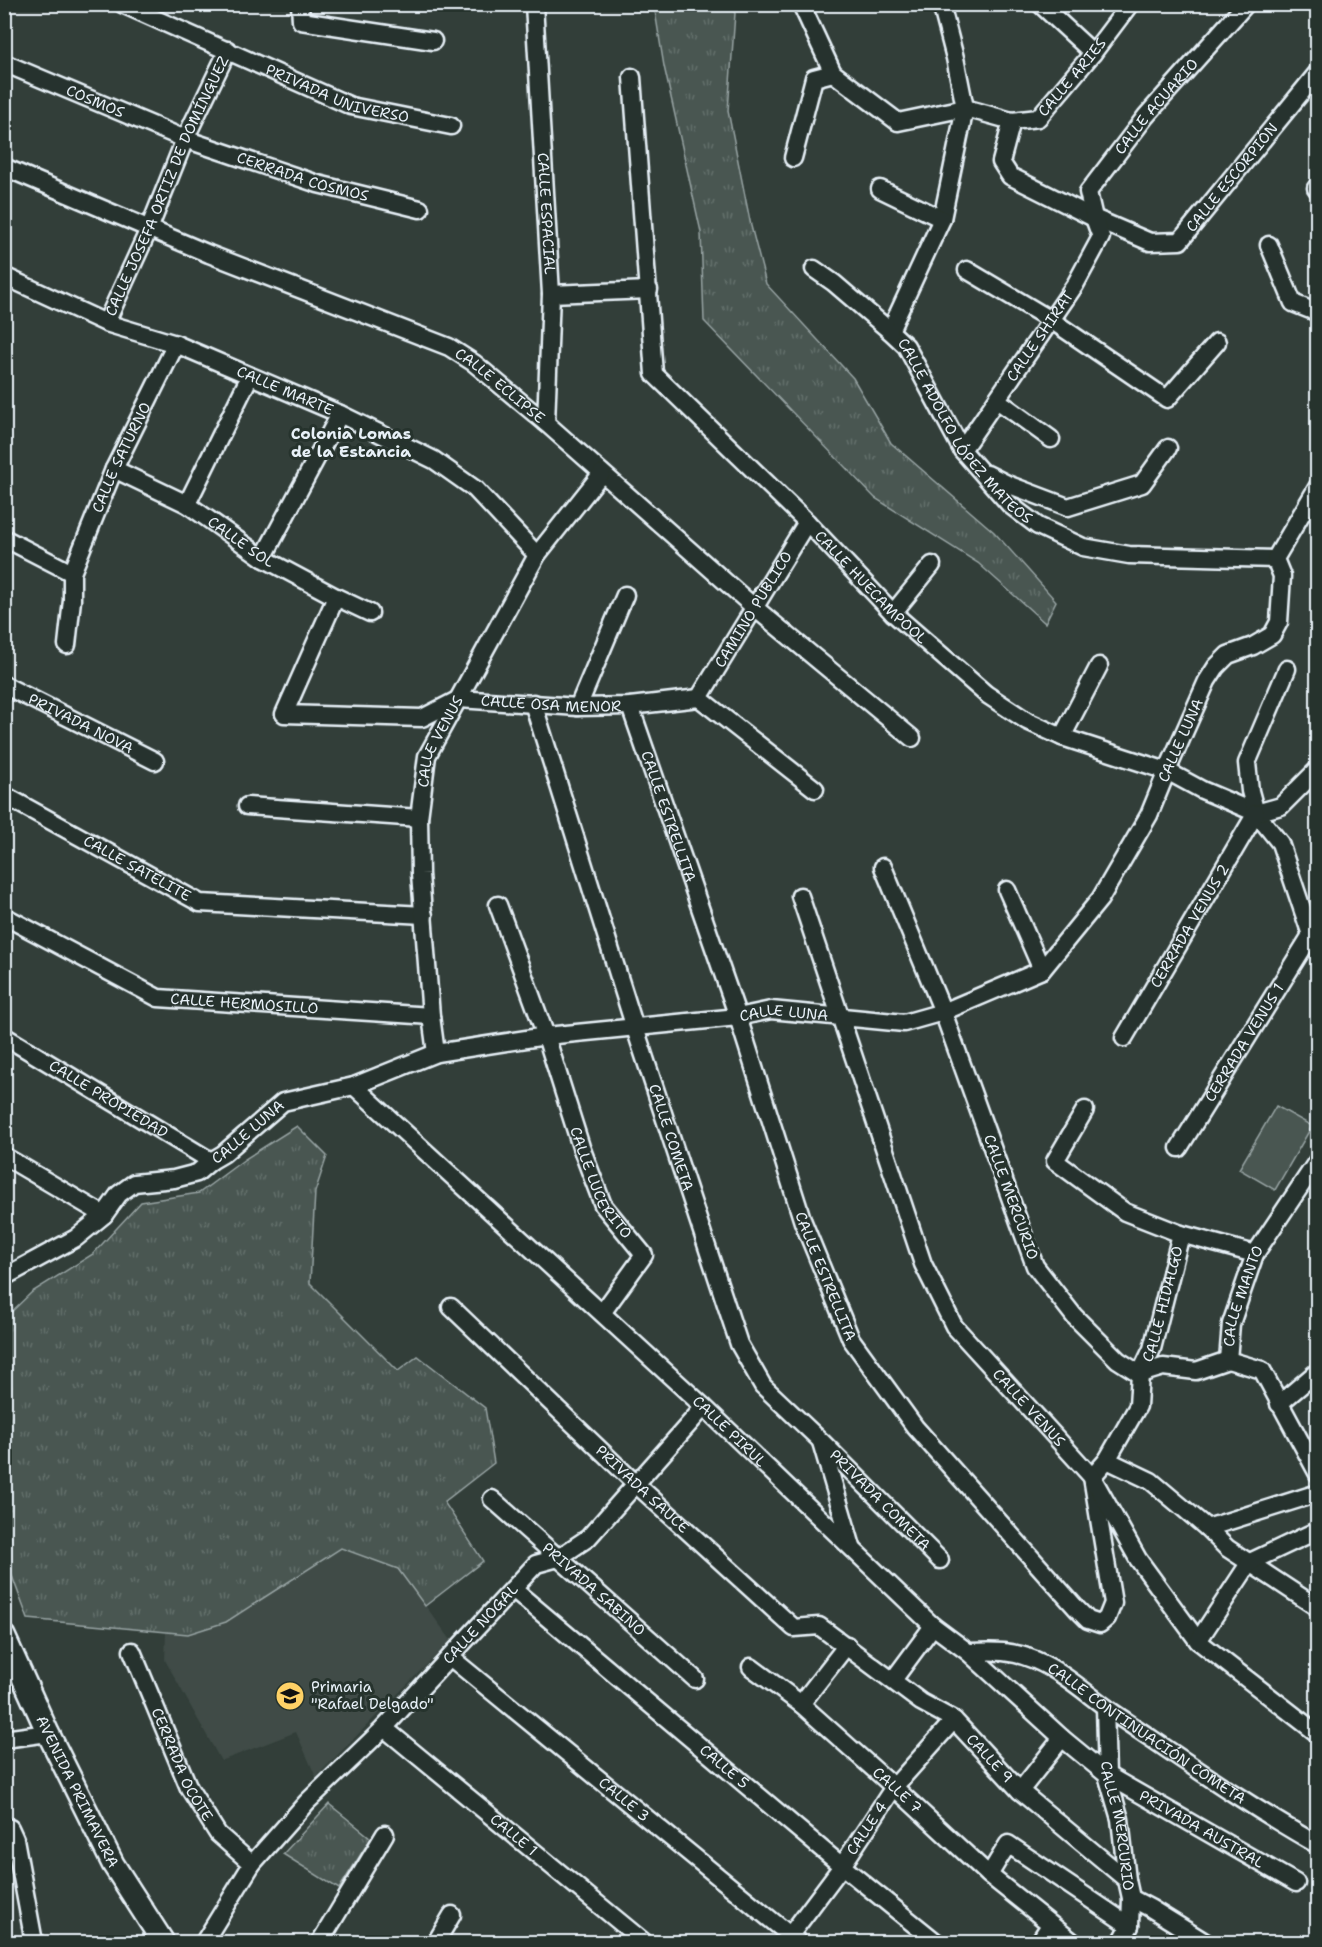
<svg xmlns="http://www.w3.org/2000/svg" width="1322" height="1947" font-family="'Shantell Sans',sans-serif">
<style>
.built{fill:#3f4b46}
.grass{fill:url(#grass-tufts);stroke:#98a4a4;stroke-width:1.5}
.garden{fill:#495651;stroke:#98a4a4;stroke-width:1.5}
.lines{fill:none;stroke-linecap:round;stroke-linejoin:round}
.minor-casing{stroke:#e8f1f8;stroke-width:21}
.tertiary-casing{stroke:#e8f1f8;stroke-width:26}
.minor{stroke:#26332d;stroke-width:16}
.tertiary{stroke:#26332d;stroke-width:21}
.labels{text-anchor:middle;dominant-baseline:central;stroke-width:6;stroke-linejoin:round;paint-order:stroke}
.street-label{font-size:15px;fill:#e8f1f8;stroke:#26332d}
.poi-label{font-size:15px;fill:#e8f1f8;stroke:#26332d;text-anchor:start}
.neighbourhood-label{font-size:16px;font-weight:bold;fill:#e8f1f8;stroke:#26332d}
</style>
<defs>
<pattern id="grass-tufts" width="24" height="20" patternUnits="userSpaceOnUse" patternTransform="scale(1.5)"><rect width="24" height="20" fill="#495651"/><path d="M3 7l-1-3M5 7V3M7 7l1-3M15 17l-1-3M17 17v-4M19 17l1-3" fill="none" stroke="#636f6b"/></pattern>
</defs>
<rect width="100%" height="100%" fill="#323e39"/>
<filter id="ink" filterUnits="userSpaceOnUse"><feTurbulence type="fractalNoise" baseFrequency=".0167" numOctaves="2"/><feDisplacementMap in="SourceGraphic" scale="12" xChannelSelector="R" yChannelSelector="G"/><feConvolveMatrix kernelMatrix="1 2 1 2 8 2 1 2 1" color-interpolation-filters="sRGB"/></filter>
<g filter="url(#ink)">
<!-- built -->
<polygon class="built" points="341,1548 398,1569 451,1640 316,1777 296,1732 221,1761 165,1660 166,1632 188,1634 226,1622"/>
<!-- grass -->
<g class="grass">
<polygon points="654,5 729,5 735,13 728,111 751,226 766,284 853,378 891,443 994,532 1056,601 1045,623 978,563 875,498 704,321 701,232 664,66"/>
<polygon points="297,1126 327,1156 315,1192 310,1283 398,1371 418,1356 485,1408 494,1463 444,1502 483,1561 425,1606 398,1569 341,1548 226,1622 188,1634 28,1619 5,1557 5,1318 32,1292 93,1254 141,1202 199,1193 245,1159"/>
<polygon points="329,1804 371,1838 339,1889 283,1854"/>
</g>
<!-- garden -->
<polygon class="garden" points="1276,1106 1312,1126 1275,1190 1239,1169"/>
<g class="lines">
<!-- minor casing -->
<g class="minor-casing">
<g id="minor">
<path id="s1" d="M122 4 351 106 451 126"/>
<polyline points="300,4 301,21 433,41"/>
<path id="s2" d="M534 4 551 294 546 423"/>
<path id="s3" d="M801 4 833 73 898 122 965 108 1012 121 1038 118 1093 53 1130 4"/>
<path id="s4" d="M941 4 955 58 965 108 942 219 890 331 906 346 962 450 1010 505 1038 526 1083 547 1129 555 1275 559"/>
<polyline points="1040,4 1093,53"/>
<path id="s5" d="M4 63 185 139 318 184 420 209"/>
<path id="s6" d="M632 77 654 374 807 522 893 613 986 694 1027 721 1062 737 1167 771 1202 790 1256 813 1280 843 1311 935 1318 945"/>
<path id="s7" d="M1012 121 1001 162 1010 176 1094 218 1150 242 1180 241 1318 72"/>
<polyline points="793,158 814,78 833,73"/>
<path id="s8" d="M4 167 209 254 449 347 474 363 546 423 755 608 912 738"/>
<polyline points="1316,188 1318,190"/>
<polyline points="880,189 942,219"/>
<polyline points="1269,245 1293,303 1318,313"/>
<polyline points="814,269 834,283 890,331"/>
<polyline points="967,270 1051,320 1167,399 1217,342"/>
<path id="s9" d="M4 276 106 323 176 344 340 414 434 460 475 489 537 555"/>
<polyline points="551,294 649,290"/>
<path id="s10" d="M106 323 149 229 185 139 228 50"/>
<polyline points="997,400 1051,439"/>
<path id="s11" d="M962 450 1075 285 1101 237 1094 218 1088 192 1146 116 1246 4"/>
<path id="s12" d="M114 469 187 504 263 558 336 597 370 613"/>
<polyline points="987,474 1007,484 1068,507 1142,484 1168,448"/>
<polyline points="187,504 250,376"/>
<polyline points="4,538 72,573"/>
<polyline points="263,558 340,414"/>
<path id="s13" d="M336 597 284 714 422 718 459 699 578 707 630 706 699 698"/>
<polyline points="893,613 932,565"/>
<path id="s14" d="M67 645 72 600V573L114 469 176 344"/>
<path id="s15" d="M4 685 155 761"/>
<path id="s16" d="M699 698 807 522"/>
<polyline points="699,698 815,789"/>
<path id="s17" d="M533 703 635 1028 739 1344 763 1386 821 1441 940 1560"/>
<path id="s18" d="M630 706 738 1017 803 1222 851 1339 915 1427 1077 1609 1088 1620 1100 1624 1107 1618 1113 1603 1092 1477 1107 1460 1138 1406 1140 1374 1118 1360 1074 1316 1035 1266 943 1012 883 867"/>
<polyline points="578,707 625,595"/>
<polyline points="1062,737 1099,666"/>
<path id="s19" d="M4 795 200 903 424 915"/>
<polyline points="247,806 419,818"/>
<polyline points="1256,813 1250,791 1247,763 1287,669"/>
<polyline points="1256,813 1281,806 1318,769"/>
<polyline points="1007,890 1042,970"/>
<path id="s20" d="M800 896 923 1264 954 1326 1092 1477 1138 1559 1198 1641 1318 1734"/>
<path id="s21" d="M498 905 546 1036 581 1147 603 1205 644 1255 602 1313"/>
<path id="s22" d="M4 916 158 998 431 1016"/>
<path id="s23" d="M4 1036 211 1161"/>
<path id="s24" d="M1124 1038 1256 813"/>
<path id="s25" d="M436 1053 431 1016 420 874 419 818 427 756 537 555 602 473"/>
<path id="s26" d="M354 1086 704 1407 933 1626 968 1652 1062 1738 1107 1775 1296 1883"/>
<polyline points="1085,1110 1055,1161 1125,1212 1181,1234 1255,1254"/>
<path id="s27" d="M1179 1148 1311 935"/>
<polyline points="4,1156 104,1215"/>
<path id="s28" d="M4 1277 76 1238 104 1215 119 1194 134 1183 174 1179 197 1173 211 1161 223 1154 283 1102 354 1086 436 1053 546 1036 738 1017 771 1010 904 1023 943 1012 1042 970 1100 899 1149 815 1167 771 1207 681 1216 667 1228 655 1253 646 1272 635 1279 622 1282 576 1275 559 1318 486"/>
<path id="s29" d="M451 1307 637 1485 794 1628 819 1626 921 1702 954 1720 1020 1791 1127 1880"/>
<path id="s30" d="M1228 1360 1231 1324 1255 1254 1318 1160"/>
<polyline points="1228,1360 1262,1370 1318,1474"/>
<path id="s31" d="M1140 1374 1152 1349 1181 1234"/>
<polyline points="1140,1374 1163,1367 1196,1371 1228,1360"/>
<polyline points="1279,1404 1318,1371"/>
<polyline points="821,1442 852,1547"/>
<polyline points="1107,1460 1151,1481 1207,1528 1227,1548 1318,1608"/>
<path id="s32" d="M492 1499 695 1679"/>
<polyline points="1207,1528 1318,1493"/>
<path id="s33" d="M513 1589 842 1866 936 1942"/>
<polyline points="1198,1641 1250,1562 1318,1530"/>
<path id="s34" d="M847 1645 801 1704 894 1787 989 1875 1073 1942"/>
<path id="s35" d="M132 1651 189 1788 218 1834 252 1864"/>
<path id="s36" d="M968 1652C994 1651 1011 1650 1035 1660 1064 1672 1089 1696 1115 1714 1182 1759 1247 1805 1318 1845"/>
<path id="s37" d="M450 1657 798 1942"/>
<polyline points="751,1667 801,1704"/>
<polyline points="893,1680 933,1626"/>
<path id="s38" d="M1105 1707 1107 1775 1120 1819 1127 1880 1131 1898 1130 1926 1121 1942"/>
<path id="s39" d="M384 1728 644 1942"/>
<polyline points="4,1739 48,1733"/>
<polyline points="1020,1791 1062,1738"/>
<polyline points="4,1826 10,1828 15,1839 34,1942"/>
<polyline points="989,1875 1008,1844 1130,1926"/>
<polyline points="1131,1898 1150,1908 1205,1942"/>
<path id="s40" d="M204 1942 252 1864 307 1802 384 1728 536 1564 558 1558 588 1538 704 1407"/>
<polyline points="320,1942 385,1834"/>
<polyline points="436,1942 452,1915"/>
<path id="s41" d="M785 1942 842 1866 894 1787 954 1720"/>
<polyline points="1039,1942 1050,1925"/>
</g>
</g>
<!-- tertiary casing -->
<g class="tertiary-casing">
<g id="tertiary">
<path id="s42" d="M4 1636 48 1733 113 1864 163 1942"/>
</g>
</g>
<!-- minor -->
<use href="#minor" class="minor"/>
<!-- tertiary -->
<use href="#tertiary" class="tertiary"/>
</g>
</g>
<!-- icons -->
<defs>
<g id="school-disc" transform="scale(1.5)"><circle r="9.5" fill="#ffd166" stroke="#26332d"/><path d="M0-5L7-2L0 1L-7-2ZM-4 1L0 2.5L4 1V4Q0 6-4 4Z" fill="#111"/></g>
</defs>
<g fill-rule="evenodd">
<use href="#school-disc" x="290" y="1696"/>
</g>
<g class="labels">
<!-- street labels -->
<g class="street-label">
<text stroke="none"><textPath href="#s3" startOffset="354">CALLE ARIES</textPath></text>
<text stroke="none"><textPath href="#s1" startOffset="234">PRIVADA UNIVERSO</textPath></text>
<text stroke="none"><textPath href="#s5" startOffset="99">COSMOS</textPath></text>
<text stroke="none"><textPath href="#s11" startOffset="411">CALLE ACUARIO</textPath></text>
<text stroke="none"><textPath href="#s5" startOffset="320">CERRADA COSMOS</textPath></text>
<text stroke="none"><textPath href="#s7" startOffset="326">CALLE ESCORPIÓN</textPath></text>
<text stroke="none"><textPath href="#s10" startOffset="150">CALLE JOSEFA ORTIZ DE DOMÍNGUEZ</textPath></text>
<text stroke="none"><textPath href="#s2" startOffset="210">CALLE ESPACIAL</textPath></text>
<text stroke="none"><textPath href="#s11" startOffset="138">CALLE SHIRAT</textPath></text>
<text stroke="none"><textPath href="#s8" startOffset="544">CALLE ECLIPSE</textPath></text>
<text stroke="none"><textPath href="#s9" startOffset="304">CALLE MARTE</textPath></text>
<text stroke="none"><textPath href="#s4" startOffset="470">CALLE ADOLFO LÓPEZ MATEOS</textPath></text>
<text stroke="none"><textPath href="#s14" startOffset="198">CALLE SATURNO</textPath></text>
<text stroke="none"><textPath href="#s12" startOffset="147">CALLE SOL</textPath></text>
<text stroke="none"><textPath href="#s6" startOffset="602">CALLE HUECAMPOOL</textPath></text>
<text stroke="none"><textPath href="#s16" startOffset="104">CAMINO PÚBLICO</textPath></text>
<text stroke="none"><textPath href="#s13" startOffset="400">CALLE OSA MENOR</textPath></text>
<text stroke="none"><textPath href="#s15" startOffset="86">PRIVADA NOVA</textPath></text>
<text stroke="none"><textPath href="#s28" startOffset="1389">CALLE LUNA</textPath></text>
<text stroke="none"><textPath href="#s25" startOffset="316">CALLE VENUS</textPath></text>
<text stroke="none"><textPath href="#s18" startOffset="117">CALLE ESTRELLITA</textPath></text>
<text stroke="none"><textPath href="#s19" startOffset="152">CALLE SATÉLITE</textPath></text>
<text stroke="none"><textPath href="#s24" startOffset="130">CERRADA VENUS 2</textPath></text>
<text stroke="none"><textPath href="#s22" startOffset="261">CALLE HERMOSILLO</textPath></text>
<text stroke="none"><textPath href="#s28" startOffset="850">CALLE LUNA</textPath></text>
<text stroke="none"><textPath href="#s27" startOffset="124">CERRADA VENUS 1</textPath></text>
<text stroke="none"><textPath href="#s23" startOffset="122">CALLE PROPIEDAD</textPath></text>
<text stroke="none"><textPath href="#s28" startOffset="292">CALLE LUNA</textPath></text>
<text stroke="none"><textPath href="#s17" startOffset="456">CALLE COMETA</textPath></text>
<text stroke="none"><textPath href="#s21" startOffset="297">CALLE LUCERITO</textPath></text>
<text transform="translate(1011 1197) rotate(70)">CALLE MERCURIO</text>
<text stroke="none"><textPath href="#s18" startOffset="603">CALLE ESTRELLITA</textPath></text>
<text stroke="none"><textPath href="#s30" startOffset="66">CALLE MANTO</textPath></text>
<text stroke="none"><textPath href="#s31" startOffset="74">CALLE HIDALGO</textPath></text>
<text stroke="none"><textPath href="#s20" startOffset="568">CALLE VENUS</textPath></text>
<text stroke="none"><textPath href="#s26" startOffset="510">CALLE PIRUL</textPath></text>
<text stroke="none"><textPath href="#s29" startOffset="264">PRIVADA SAUCE</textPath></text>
<text stroke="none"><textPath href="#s17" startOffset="885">PRIVADA COMETA</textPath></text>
<text stroke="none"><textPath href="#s32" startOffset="136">PRIVADA SABINO</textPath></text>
<text stroke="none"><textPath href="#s40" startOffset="423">CALLE NOGAL</textPath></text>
<text stroke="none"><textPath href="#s36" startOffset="202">CALLE CONTINUACIÓN COMETA</textPath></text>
<text stroke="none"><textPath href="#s29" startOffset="712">CALLE 9</textPath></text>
<text stroke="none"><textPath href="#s35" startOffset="124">CERRADA OCOTE</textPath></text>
<text stroke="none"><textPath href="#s33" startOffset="276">CALLE 5</textPath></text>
<text stroke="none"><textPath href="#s34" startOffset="204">CALLE 7</textPath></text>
<text stroke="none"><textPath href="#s42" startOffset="172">AVENIDA PRIMAVERA</textPath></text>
<text stroke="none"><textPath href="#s37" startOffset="225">CALLE 3</textPath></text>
<text stroke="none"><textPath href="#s38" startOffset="120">CALLE MERCURIO</textPath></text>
<text stroke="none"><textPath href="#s41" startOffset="140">CALLE 4</textPath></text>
<text stroke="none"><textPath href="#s26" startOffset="1130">PRIVADA AUSTRAL</textPath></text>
<text stroke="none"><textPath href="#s39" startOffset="168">CALLE 1</textPath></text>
</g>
<!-- poi labels -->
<g class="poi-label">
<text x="311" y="1687">Primaria<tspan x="311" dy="17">"Rafael Delgado"</tspan></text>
</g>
<!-- neighbourhood labels -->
<g class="neighbourhood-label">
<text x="351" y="433">Colonia Lomas<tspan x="351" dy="18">de la Estancia</tspan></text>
</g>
</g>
<!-- margin -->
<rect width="1322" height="1947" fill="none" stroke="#26332d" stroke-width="24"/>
<rect x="12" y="12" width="1298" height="1923" fill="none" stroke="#e8f1f8" stroke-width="2" filter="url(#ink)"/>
</svg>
